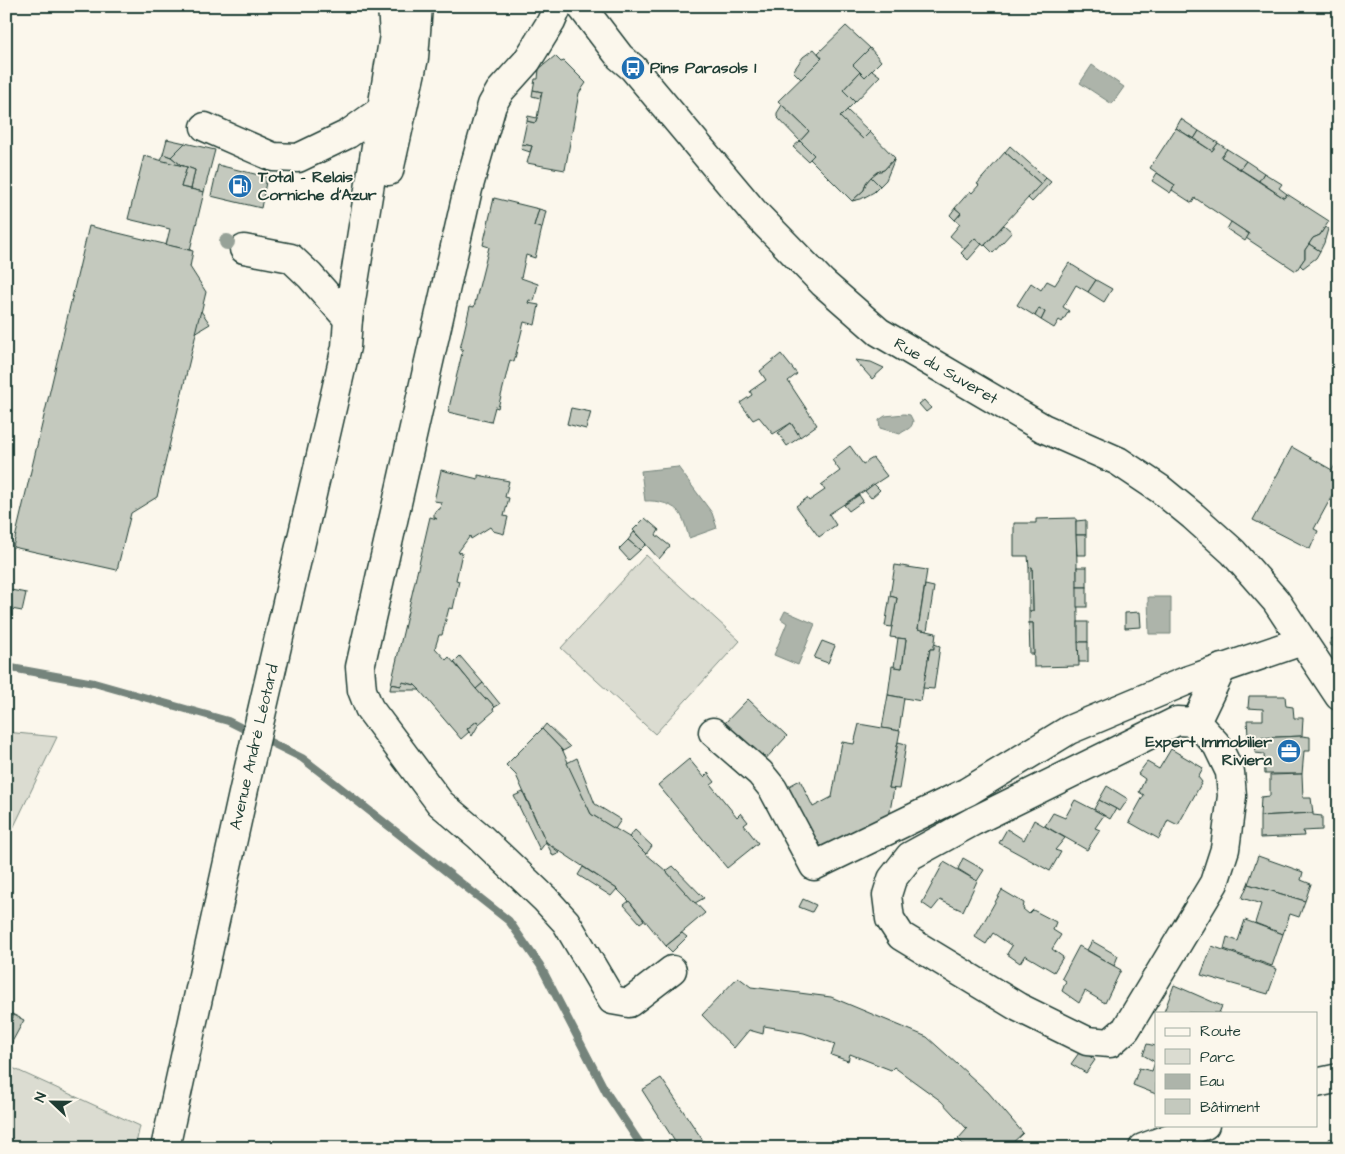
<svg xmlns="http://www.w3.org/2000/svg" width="1345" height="1154" font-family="'Architects Daughter',sans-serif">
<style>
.green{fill:#dbdcd1;stroke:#7d8c82}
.water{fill:#adb4aa;stroke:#74847b}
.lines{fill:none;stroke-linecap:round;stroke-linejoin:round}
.stream{stroke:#74847b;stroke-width:8}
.building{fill:#c4c9be;stroke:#1f3d34}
.minor-casing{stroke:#1f3d34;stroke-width:31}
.major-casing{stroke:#1f3d34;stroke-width:31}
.minor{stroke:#fbf7ec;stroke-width:28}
.major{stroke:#fbf7ec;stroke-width:28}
.tree{fill:#97a298}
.labels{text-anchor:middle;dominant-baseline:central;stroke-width:4;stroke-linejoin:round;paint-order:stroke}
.poi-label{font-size:16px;font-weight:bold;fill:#1f3d34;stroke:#fbf7ec;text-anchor:start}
.street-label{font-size:16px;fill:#1f3d34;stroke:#fbf7ec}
</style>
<rect width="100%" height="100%" fill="#fbf7ec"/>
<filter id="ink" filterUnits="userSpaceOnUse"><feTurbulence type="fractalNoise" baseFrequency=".02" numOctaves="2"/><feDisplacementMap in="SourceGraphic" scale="10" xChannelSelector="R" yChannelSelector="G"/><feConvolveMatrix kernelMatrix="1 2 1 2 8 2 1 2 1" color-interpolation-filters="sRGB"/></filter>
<g filter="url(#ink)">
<!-- green -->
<g class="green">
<polygon points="646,555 740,641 655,734 561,648"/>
<polygon points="6,732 57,737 6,843"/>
<polygon points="6,1065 140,1126 135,1148 6,1148"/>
</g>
<!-- water -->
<g class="water">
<polygon points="1092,65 1124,87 1112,104 1080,83"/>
<path d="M904 414 910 415 913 421C912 430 905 429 900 434L880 428 879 420 885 416Z"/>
<path d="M678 467 712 513 717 528 689 538C687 531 685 522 681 515 675 504 657 500 645 501L641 471Z"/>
<polygon points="1148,597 1171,597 1171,634 1149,634"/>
<polygon points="785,611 815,624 798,665 774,655 787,623 781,619"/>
</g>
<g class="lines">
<!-- stream -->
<polyline class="stream" points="6,667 94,683 228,721 302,758 328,778 509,921 540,965 606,1092 643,1148"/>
</g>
<!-- building -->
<g class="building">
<polygon points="846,26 870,48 853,65 860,72 843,90 855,102 840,117 863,139 870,132 895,158 884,170 877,172 871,177 866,183 864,190 852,201 810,159 814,155 800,141 809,131 778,101 822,58 818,53"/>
<polygon points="870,48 881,61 865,77 853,65"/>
<polygon points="814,49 822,58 801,79 793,71 794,70 803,57"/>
<polygon points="555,56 561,62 564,61 586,83 579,93 565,170 527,163 532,146 522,144 527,121 535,123 537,118 542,92 533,90 535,79 538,79 539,69"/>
<polygon points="872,70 880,76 855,102 843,90 860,72 865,77"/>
<polygon points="533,90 542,92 540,98 532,96"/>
<polygon points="782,105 809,131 800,141 777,117 777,113"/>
<polygon points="847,110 870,132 863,139 840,117"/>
<polygon points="528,116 537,118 535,123 527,121"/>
<polygon points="1181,119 1199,131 1194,139 1176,128"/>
<polygon points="1176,128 1212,151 1218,143 1227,149 1221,157 1284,198 1287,194 1329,221 1320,235 1313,238 1305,250 1305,258 1296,271 1246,238 1249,234 1195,198 1192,203 1172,190 1175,185 1150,168"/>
<polygon points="1199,131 1218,143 1212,151 1194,139"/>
<polygon points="167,139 185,143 171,157 163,154"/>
<polygon points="800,141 814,155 808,161 793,147"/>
<polygon points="185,143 215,150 204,192 191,189 195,170 181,165 171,157"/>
<polygon points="522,144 532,146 530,152 521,149"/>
<polygon points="1010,146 1046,178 1041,184 1005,152"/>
<polygon points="1227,149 1246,161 1240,169 1221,157"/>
<polygon points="1005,152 1041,184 984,246 975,238 965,249 950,236 960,224 955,220 961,213 955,208 970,191 972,193 979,185 977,184"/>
<polygon points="163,154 171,157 181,165 186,167 161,161"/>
<polygon points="144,156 187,167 181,187 204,192 190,250 166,245 170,229 128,219"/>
<polygon points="895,158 886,180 880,186 871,177 877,172 884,170"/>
<polygon points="1246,161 1264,173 1259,181 1240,169"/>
<polygon points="218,165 267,177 261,208 211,196"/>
<polygon points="187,167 195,170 191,189 181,187"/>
<polygon points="1157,173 1175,185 1170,193 1152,181"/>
<polygon points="1264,173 1282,184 1279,188 1287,194 1284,198 1259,181"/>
<polygon points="871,177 880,186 874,192 861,199 852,201 864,190 866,183"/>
<polygon points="1046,178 1051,182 1032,202 1028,198"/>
<polygon points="494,198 539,209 534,226 542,228 535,258 526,255 521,278 538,284 534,301 529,300 528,303 539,305 535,325 524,322 514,362 510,360 498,408 495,407 491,422 448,412 463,349 460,349 470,306 474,307 489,247 483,245"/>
<polygon points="955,208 961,213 955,220 950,215"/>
<polygon points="539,209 546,211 542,228 534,226"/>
<polygon points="1231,222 1249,234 1245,241 1227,229"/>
<polygon points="1004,225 1012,232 993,253 985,245"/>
<polygon points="89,226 193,251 190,267 206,292 157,497 131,513 117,570 13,547"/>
<polygon points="1325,227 1328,229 1324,243 1320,251 1309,244 1313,238 1320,235"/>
<polygon points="975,238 982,244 968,260 961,253"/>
<polygon points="1309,244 1320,251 1316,258 1303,268 1300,265 1305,258 1305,250"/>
<polygon points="1069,263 1096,280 1088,292 1076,285 1063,307 1069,311 1062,322 1059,320 1054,328 1041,320 1045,312 1039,308 1035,316 1017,305 1031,283 1041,290 1047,281 1055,285"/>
<polygon points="1096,280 1112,289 1104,302 1088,292"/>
<polygon points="1039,308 1045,312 1041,320 1035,316"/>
<polygon points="201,311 210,324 195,333 198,321"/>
<polygon points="781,354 797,374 788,381 817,425 800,437 791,423 773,434 759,417 753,420 740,403 752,395 750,391 766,380 760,371"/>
<polygon points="855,360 871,362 884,368 872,379"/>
<polygon points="924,400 931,408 926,412 919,404"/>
<polygon points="571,408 591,412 586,429 567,424"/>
<polygon points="791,423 800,437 787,446 778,433"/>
<polygon points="850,446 863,464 873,458 887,476 829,514 836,525 819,537 796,506 807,498 809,501 825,490 821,485 840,471 832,460"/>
<polygon points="1292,447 1332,470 1339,459 1339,492 1337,496 1333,494 1314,529 1318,531 1310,549 1253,520"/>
<polygon points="441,470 478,479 478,475 509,481 505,497 509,498 504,516 508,517 504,534 493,531 490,527 471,539 470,536 458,552 462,553 456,580 459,581 453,609 449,608 442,635 439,635 435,648 446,660 449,657 485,699 487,698 495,707 493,709 494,711 479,724 477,721 467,729 469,732 461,739 415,685 402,682 401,686 391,684 430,517 437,519 434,517 434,513 436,510 440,509 441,502 434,501"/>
<polygon points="874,484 880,490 871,498 865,491"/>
<polygon points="859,495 863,501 849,511 844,505"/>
<polygon points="645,518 659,530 656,535 670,546 659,559 633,530"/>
<polygon points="1076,518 1079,666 1034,667 1033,623 1029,623 1029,611 1033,611 1032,567 1029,568 1028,556 1014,556 1014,523 1036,523 1036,519"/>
<polygon points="1086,520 1086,535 1076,535 1076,521"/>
<polygon points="634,532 646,544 640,550 628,540"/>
<polygon points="1076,535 1086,535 1086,555 1077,555"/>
<polygon points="628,540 640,550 629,560 619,549"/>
<polygon points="895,565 927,570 918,629 936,633 934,649 930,649 921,701 888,695 892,666 902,668 906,639 890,637 897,598 890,596"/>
<polygon points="1032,567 1033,611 1029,611 1029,568"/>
<rect x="1077" y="567" width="10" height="20"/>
<polygon points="925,585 934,587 927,631 918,629"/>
<rect x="1077" y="587" width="10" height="20"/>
<polygon points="6,589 26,593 22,611 6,608"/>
<polygon points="890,596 897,598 892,627 885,626"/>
<polygon points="1140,612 1141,627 1125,628 1125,613"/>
<rect x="1078" y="622" width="10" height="20"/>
<polygon points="1029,623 1033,623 1034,654 1030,654"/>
<polygon points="898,638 906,639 902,668 894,667"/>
<polygon points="1332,638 1339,641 1339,650 1329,644"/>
<polygon points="822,641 835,646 828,663 814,658"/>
<polygon points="1078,642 1088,642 1088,662 1079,662"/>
<polygon points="934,644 940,646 934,689 923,688 930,649 934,649"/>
<polygon points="460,656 483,683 476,689 454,662"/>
<polygon points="402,682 415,685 420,690 390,690 391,684 401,686"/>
<polygon points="483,683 500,704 495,707 487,698 485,699 476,689"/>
<polygon points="888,695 904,698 899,731 882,728"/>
<polygon points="1249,696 1285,696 1286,706 1293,707 1294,718 1303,718 1302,736 1257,738 1248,736 1247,720 1263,720 1263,709 1248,708"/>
<polygon points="748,699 787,736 760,765 720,728"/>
<polygon points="477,721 479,724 472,736 467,729"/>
<polygon points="546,724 570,747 563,751 542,729"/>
<polygon points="859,724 900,731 889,788 894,788 889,817 817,855 782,790 800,780 813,807 832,797 842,742 854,744"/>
<polygon points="542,729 563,751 591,814 629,837 646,854 666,871 705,913 666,946 629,901 617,889 546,842 516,775 506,765"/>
<polygon points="1302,736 1310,737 1310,751 1304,751 1302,774 1265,774 1264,754 1255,753 1257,738"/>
<polygon points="898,742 906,744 899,789 889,788"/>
<polygon points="1171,749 1203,768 1198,777 1202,782 1178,825 1168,820 1159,839 1129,822 1144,795 1139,792 1145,779 1138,774 1147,762 1159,769"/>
<polygon points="577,758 595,804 621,820 615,829 591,814 567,763"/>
<polygon points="689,759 704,777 708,773 715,782 711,785 737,817 741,813 748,822 744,825 758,843 727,868 658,785"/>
<polygon points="1302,774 1303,798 1311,798 1313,813 1260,816 1261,797 1270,796 1270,775"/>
<polygon points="1107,786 1128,799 1120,811 1099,800"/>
<polygon points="523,792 546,842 540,850 514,796"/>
<polygon points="1075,800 1104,815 1095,828 1100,830 1087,850 1045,826 1053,813 1065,818"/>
<polygon points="1099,800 1116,809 1110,819 1094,809"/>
<polygon points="1313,813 1313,815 1322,816 1322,830 1303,831 1304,836 1260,838 1260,816"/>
<polygon points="1034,820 1065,838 1055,850 1061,852 1050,871 999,843 1007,829 1024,840"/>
<polygon points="635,830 652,846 646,854 629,837"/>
<polygon points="546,842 560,853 553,856"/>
<polygon points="1258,856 1303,872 1301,880 1311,884 1305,901 1248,884"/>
<polygon points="963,858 984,870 977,881 958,869"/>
<polygon points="944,862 977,881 963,911 940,900 932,910 922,903"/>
<polygon points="673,866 704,898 695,903 666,871"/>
<polygon points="583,867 617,889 611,896 578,875"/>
<polygon points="1248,884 1305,901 1299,917 1290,914 1283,934 1255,923 1261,904 1242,898"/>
<polygon points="1002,890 1024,903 1023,909 1029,914 1033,910 1056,922 1053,930 1061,935 1052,949 1063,957 1054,972 1025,955 1020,963 1007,954 1012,946 993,933 986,944 975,937"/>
<polygon points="803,899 816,905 812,912 799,907"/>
<polygon points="629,901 644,920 640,923 624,905"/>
<polygon points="1245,920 1283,934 1272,966 1224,949 1227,937 1238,941"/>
<polygon points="682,933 687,937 672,952 666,946"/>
<polygon points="1092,941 1118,956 1114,966 1087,950"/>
<polygon points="1079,946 1121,970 1105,1003 1085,991 1079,1003 1062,991 1066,981 1062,978"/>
<polygon points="1212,946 1277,969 1268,994 1201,975"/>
<polygon points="738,977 751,987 831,997 927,1037 988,1092 1023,1133 1007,1148 967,1148 958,1139 967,1129 941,1101 894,1067 891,1070 850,1054 848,1061 831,1055 835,1044 804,1033 764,1026 763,1034 749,1030 734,1048 702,1015"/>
<polygon points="1174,985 1222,1006 1219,1013 1164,1012"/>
<polygon points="6,1011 14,1015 6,1032"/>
<polygon points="14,1015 24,1020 6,1053 6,1032"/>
<polygon points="1147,1044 1156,1046 1156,1094 1133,1085 1139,1068 1152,1071 1155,1062 1143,1055"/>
<polygon points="1081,1050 1095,1060 1086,1073 1071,1064"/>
<polygon points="661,1078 708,1148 679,1148 642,1090"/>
<polygon points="1330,1138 1339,1144 1339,1148 1324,1148"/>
</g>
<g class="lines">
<!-- minor casing -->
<g class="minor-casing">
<g id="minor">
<polyline points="558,6 551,22 527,61 500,91 492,105 468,189 360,667 362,690 369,708 440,803 479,836 545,899 566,922 612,1000 629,1003 672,970"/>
<polyline points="581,6 620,57 633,68 753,211 823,283 879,332 1043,428 1118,461 1160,489 1193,516 1233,552 1276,601 1339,696"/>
<polyline points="205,127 273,157 298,158 348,134 383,109"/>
<polyline points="244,249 291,258 310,276 348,319"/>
<polyline points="1196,722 1217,745 1230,772 1232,796 1225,849 1214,883 1126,1029 1110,1043 1087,1041 1018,1007 901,936 890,919 887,895 892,879 910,856 974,821 1177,721 1196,722 1222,668"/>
<polyline points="713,732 760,773 773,789 814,866 967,792 1069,730 1186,681 1302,641"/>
<polyline points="1316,1083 1339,1078"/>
<polyline points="1143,1148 1205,1125"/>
</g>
</g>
<!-- major casing -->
<g class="major-casing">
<g id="major">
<polyline points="389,171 414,58 418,6"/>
<polyline points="165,1148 244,789 346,347 348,319 394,35 392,6"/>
</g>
</g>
<!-- minor -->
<use href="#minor" class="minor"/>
<!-- major -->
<use href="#major" class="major"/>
</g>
<!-- trees -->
<circle class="tree" cx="227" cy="242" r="8"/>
</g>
<!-- icons -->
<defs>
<g id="bus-disc" transform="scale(1.25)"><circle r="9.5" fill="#1f6fb2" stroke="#fbf7ec"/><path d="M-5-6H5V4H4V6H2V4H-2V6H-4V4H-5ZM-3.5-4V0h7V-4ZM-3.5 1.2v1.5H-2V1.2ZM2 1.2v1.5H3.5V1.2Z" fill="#fff"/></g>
<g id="fuel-disc" transform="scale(1.25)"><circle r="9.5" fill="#1f6fb2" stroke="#fbf7ec"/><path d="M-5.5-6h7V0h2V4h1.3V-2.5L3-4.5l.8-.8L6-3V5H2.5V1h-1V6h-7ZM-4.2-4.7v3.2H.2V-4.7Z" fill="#fff"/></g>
<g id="office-disc" transform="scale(1.25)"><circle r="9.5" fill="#1f6fb2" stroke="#fbf7ec"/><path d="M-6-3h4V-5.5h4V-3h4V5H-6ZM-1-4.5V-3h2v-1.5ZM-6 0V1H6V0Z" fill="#fff"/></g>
</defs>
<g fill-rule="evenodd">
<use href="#bus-disc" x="633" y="68"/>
<use href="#fuel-disc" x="240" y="186"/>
<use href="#office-disc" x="1289" y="751"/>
</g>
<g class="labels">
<!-- poi labels -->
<g class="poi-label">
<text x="650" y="68">Pins Parasols 1</text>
<text x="258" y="177">Total - Relais<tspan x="258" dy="18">Corniche d'Azur</tspan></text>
<text x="1272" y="742" text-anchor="end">Expert Immobilier<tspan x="1272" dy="18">Riviera</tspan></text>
</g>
<!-- street labels -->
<g class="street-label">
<text transform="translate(946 371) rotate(30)">Rue du Suveret</text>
<text transform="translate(254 747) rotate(-77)">Avenue André Léotard</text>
</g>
</g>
<!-- margin -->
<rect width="1345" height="1154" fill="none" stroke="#fbf7ec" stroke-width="25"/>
<rect x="12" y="12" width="1320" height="1129" fill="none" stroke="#1f3d34" stroke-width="2" filter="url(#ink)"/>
<!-- legend -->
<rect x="1155" y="1012" width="162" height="115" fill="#fbf7ec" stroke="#a3ada2"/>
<rect x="1165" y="1028" width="25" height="8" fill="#fbf7ec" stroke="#a3ada2"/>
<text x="1200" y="1036" font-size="15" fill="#1f3d34">Route</text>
<rect x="1165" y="1049" width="25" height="15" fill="#dbdcd1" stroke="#a3ada2"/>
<text x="1200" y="1062" font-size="15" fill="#1f3d34">Parc</text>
<rect x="1165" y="1074" width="25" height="15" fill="#adb4aa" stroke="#a3ada2"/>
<text x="1200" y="1086" font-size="15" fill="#1f3d34">Eau</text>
<rect x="1165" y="1099" width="25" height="15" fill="#c4c9be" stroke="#a3ada2"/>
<text x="1200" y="1112" font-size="15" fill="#1f3d34">Bâtiment</text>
<!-- north arrow -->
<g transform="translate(52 1102) rotate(292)" stroke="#fbf7ec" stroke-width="4" paint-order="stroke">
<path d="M0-4L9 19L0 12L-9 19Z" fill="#1f3d34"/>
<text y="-8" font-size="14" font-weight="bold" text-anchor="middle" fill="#1f3d34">N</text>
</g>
</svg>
